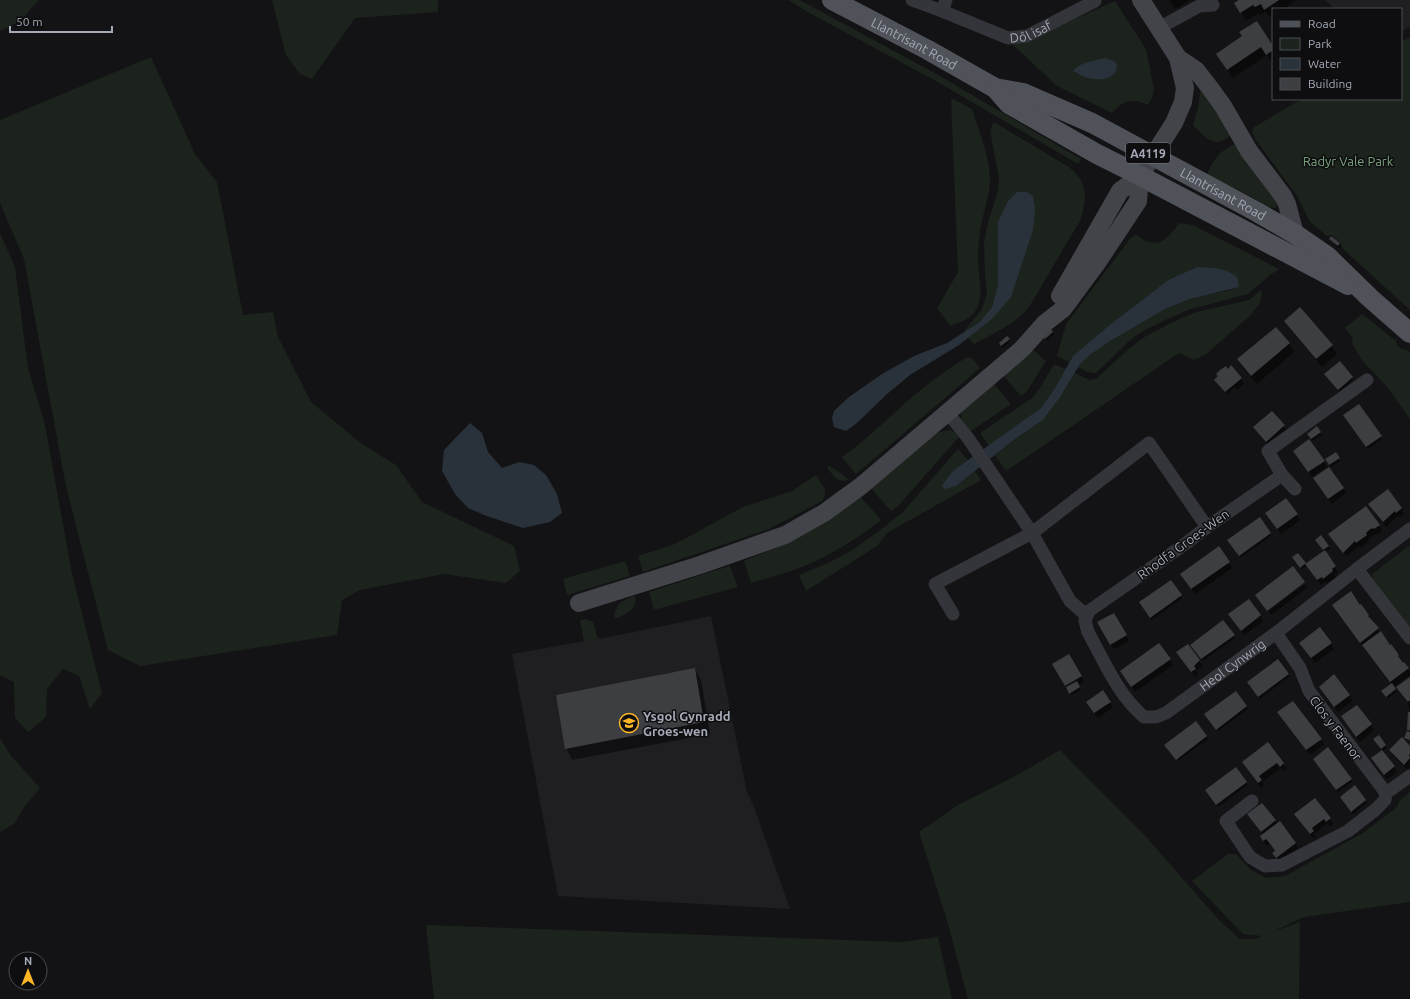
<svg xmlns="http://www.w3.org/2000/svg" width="1410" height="999" font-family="Ubuntu,sans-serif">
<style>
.built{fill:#1f1f22}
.green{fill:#1b231c}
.water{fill:#29323a}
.shadow{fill:#0007}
.building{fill:#3d3e42}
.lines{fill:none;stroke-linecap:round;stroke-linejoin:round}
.street{stroke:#34353a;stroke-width:13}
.secondary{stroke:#42444a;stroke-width:18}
.primary{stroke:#505259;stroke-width:20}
.labels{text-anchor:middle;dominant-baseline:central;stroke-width:3;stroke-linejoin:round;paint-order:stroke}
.shield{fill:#0e0e10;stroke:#777b84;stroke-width:1}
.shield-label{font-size:12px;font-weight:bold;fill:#a4aab6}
.street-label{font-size:13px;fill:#a4aab6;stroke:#0e0e10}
.park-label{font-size:13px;fill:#7aa37d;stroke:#0e0e10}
.poi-label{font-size:13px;font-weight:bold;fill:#a4aab6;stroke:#0e0e10;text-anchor:start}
</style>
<rect width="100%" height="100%" fill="#131315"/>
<!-- built -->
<g class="built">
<polygon points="1325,0 1410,0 1410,27 1401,32 1401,9 1335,9"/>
<polygon points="711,616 747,792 754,807 790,909 558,896 512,654 619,635"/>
</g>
<!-- green -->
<g class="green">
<polygon points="0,0 39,0 19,22 0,31"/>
<polygon points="272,0 438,0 438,12 355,18 312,79 300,74 286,55"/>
<polygon points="788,0 800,0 940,76 1081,159 1078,164 936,81 813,15"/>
<path d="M1115 1 1146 49 1154 89 1153 95 1148 105C1133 98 1123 100 1112 113L1057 86 1012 44 1023 42Z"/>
<polygon points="1410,37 1410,310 1342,248 1341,243 1332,235 1327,236 1310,222 1297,196 1256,140 1252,132 1254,127 1302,99 1401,99 1401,42"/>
<polygon points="151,57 195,154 217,182 243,315 273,312 278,337 311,402 362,444 396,465 422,502 514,546 520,571 506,583 444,574 360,590 342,600 337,635 140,666 108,650 66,487 24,259 0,203 0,120"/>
<path d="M1202 90 1217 111 1230 136C1227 138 1222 141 1218 142 1209 143 1199 131 1193 125L1198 108 1200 93Z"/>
<path d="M951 98 972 109C979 131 989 155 990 178 990 194 984 210 981 226 979 236 978 249 978 259 978 276 984 292 977 308 972 319 960 322 950 326L937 308 958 272Z"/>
<path d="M994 122 1069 167C1088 183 1087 197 1081 219L1029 307C1015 325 994 333 974 344L969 339 965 330 982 309 987 293 985 275 984 242 988 222 998 191 999 179 990 130Z"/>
<path d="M1235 144 1275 199 1277 207 1275 208 1269 207 1241 191 1206 176C1214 159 1218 152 1235 144Z"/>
<path d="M1179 223 1193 225 1279 269 1270 275 1248 294 1191 309 1165 320 1141 332 1127 343 1096 373 1087 372 1078 367C1087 351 1147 318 1165 309 1172 306 1181 303 1188 300 1202 295 1216 293 1231 290L1212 268 1197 267 1168 280 1107 327 1073 356 1069 362 1057 356 1063 334 1067 323 1129 240 1136 234C1140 237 1144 241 1149 242 1163 246 1172 233 1179 223Z"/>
<polygon points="0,233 15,267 28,368 45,425 72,574 102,693 90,709 79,676 63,669 47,689 46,717 28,732 15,718 14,682 0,675"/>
<polygon points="1261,290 1262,295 1260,303 1251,315 1205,355 1194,360 1179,353 1006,471 995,455 1015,439 1043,420 1061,396 1075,373 1089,380 1096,379 1131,347 1146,336 1171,323 1196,312 1249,300"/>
<path d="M1362 314 1396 341C1399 352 1403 347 1410 352V419L1388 388 1362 360 1352 343 1353 338 1345 328Z"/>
<polygon points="1031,348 1046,361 1027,391 1021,396 1003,375"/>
<path d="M967 357 972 358 980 368 856 474 842 457C871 437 894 411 922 389 936 377 951 367 967 357Z"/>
<polygon points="1054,364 1066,369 1055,388 1041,408 989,446 980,433 1032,398 1040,388"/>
<polygon points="993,383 1011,404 968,433 961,420 961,411"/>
<polygon points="951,430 956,433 959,437 898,506 891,511 871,488 926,439 939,432"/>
<path d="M958 449 968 460C957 468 949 474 943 486H956L975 471 981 480 887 533 877 546 806 591 799 575 828 563 854 549 883 528 902 513Z"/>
<path d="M829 466 841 473 849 480C837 483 834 477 827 467Z"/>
<polygon points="816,475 825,489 825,496 822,501 769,529 643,572 638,556 675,544 743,507 792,491"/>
<path d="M860 496 881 520C857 539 831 555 802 567 785 574 768 578 751 583L744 561C789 543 822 527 860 496Z"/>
<polygon points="1410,545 1410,628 1373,580 1372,574"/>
<polygon points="625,561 630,576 567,595 563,579"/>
<polygon points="729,566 730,566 738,587 657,609 654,609 649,592"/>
<path d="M635 596C638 609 625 615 614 619 615 604 622 600 635 596Z"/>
<polygon points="586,619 593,622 598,639 584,642 580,620"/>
<polygon points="0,738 11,756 40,788 25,806 14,824 0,832"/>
<polygon points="1060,750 1148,839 1218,919 1240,939 1256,939 1262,936 1243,934 1192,881 1228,854 1236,854 1251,870 1266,878 1285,876 1363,833 1397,807 1400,800 1410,792 1410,902 1304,917 1272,932 1300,922 1299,999 968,999 948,924 919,832 958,805 1021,773"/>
<polygon points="426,925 901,942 938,937 952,999 434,999"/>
</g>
<!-- water -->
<g class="water">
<path d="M1105 58 1114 61 1117 64C1117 80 1101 81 1088 78 1083 77 1078 73 1073 71 1080 62 1094 61 1105 58Z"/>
<polygon points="1017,192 1027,192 1033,196 1035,208 1033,230 1011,297 992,319 959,345 910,375 887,394 857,423 846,431 834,427 832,418 834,411 849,397 882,374 914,356 947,343 980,322 992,307 998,286 998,222 1008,201"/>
<path d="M1197 267C1214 268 1223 267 1237 277L1239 287 1190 299 1165 309 1110 341 1091 354 1080 364 1061 396 1043 420 1015 439 956 486 945 489 942 486 948 477 954 470 1041 408 1055 388 1073 356 1107 327 1168 280Z"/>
<polygon points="470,423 482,433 488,452 502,468 519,462 534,465 546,475 557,494 562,513 550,522 523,528 484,515 468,508 455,494 442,471 444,450"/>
</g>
<!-- shadow -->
<g class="shadow">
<polygon points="1169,0 1190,0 1175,9"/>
<polygon points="1240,0 1297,0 1283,9 1273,9 1273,15 1270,17 1266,12 1260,15 1259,13 1246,21 1236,3"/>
<polygon points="1243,37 1273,47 1273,62 1272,62 1267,55 1233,78 1222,63"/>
<polygon points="1330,239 1339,244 1341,246 1339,248"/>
<polygon points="1285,321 1332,346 1337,354 1322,367 1290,329"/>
<polygon points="1276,328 1290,344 1294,352 1257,384 1243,368 1238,359"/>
<polygon points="1053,332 1054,334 1047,341 1045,339"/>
<polygon points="1009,339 1010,342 1003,348 1001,346"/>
<polygon points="1327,377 1352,377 1353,380 1340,391"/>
<polygon points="1241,379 1244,384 1237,390 1235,387 1227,394 1216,382"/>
<polygon points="1359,405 1382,439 1368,449 1346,417"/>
<polygon points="1272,412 1287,431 1270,447 1254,427"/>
<polygon points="1317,428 1322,435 1313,441 1308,434"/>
<polygon points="1335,453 1340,461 1331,467 1326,460"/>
<polygon points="1297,456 1324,461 1327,467 1312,477"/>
<polygon points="1317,484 1343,488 1346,493 1332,504"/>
<polygon points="1286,500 1300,520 1281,534 1270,518"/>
<polygon points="1372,509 1401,509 1404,514 1400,517 1398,516 1386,527"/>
<polygon points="1259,519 1271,536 1241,557 1230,542"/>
<polygon points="1379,526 1382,531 1378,534 1377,533 1368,539 1369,541 1360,548 1359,546 1355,549 1347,557 1333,539"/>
<polygon points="1321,537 1330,549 1325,552 1338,572 1334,575 1336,577 1327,583 1325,582 1321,585 1307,566 1302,569 1295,560 1298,554 1306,565 1325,552 1318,542"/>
<polygon points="1229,563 1232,568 1195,594 1184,579"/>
<polygon points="1171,581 1182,598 1152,620 1140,602"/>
<polygon points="1305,584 1307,588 1271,615 1268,611"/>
<polygon points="1357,604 1361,606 1369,615 1371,621 1398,655 1402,661 1400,661 1403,665 1404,664 1410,672 1410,675 1394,687 1397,692 1388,698 1384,693 1392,684 1336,611"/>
<polygon points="1114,614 1129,641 1114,649 1098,623"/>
<polygon points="1260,615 1263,621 1244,635 1233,620"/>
<polygon points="1234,635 1235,638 1203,661 1193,647"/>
<polygon points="1331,643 1334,649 1315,663 1304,648"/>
<polygon points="1187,645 1203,666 1196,671 1198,674 1195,677 1181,658"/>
<polygon points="1069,655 1084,682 1078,685 1081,690 1071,695 1054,664"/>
<polygon points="1170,660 1173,665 1135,692 1125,676"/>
<polygon points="695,669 701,680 710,734 572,760 566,748"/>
<polygon points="1288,674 1290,676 1260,699 1249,685"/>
<polygon points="1410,678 1410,712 1408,704 1409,704 1398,688"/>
<polygon points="1235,692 1248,709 1218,731 1207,717"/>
<polygon points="1323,692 1349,695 1352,701 1338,712"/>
<polygon points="1110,702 1113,707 1098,718 1090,707"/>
<polygon points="1356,706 1374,730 1360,742 1342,717"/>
<polygon points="1278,713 1321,739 1324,744 1310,755"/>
<polygon points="1195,722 1208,739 1178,761 1167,747"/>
<polygon points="1376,741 1385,745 1387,748 1383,751"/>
<polygon points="1268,744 1287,769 1283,771 1281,768 1262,782 1264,786 1261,788 1243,762"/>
<polygon points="1410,747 1410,766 1407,769 1393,755 1390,750"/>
<polygon points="1372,759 1394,767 1397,772 1387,779"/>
<polygon points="1316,762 1351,779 1353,781 1338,792"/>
<polygon points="1235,768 1248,785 1218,807 1207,793"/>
<polygon points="1355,787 1367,803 1353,814 1342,799"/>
<polygon points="1299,819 1330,819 1333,824 1330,827 1328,823 1314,834 1316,837 1313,838"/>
<polygon points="1275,821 1295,843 1298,848 1279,863 1274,854 1276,852 1270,844 1267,846 1264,842 1261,837 1263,835 1256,825"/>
</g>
<!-- building -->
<g class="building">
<polygon points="1239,0 1279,0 1264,10 1261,4 1255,7 1253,5 1240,13 1234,3"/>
<polygon points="1257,21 1273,46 1273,50 1266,55 1261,47 1227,70 1216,54 1242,36 1239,32"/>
<polygon points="1331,236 1340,243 1338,246 1329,239"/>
<polygon points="1300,307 1333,345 1316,359 1284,321"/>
<polygon points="1276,327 1290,343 1251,376 1237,359"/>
<polygon points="1051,329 1053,332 1045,339 1042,336"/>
<polygon points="1007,336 1010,339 1001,346 999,343"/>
<polygon points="1340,361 1353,377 1338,390 1324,374"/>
<polygon points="1231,365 1242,378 1225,392 1214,380 1218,376 1216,374 1220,370 1226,366 1228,369"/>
<polygon points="1359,404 1382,436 1366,447 1343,415"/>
<polygon points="1272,411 1285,425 1266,442 1253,427"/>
<polygon points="1317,426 1321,432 1311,439 1307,434"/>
<polygon points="1309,439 1325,461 1308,472 1293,451"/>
<polygon points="1336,452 1340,458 1329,465 1325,459"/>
<polygon points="1329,467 1344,488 1328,499 1313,478"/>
<polygon points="1388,489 1402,508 1396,513 1395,511 1383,522 1368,504"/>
<polygon points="1286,498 1298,514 1277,529 1265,513"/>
<polygon points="1366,506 1380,525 1374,529 1373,528 1369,530 1366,533 1367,535 1356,543 1355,541 1343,553 1328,534"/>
<polygon points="1260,517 1271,533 1239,556 1227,540"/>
<polygon points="1321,535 1329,546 1323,550 1315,540"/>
<polygon points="1219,546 1230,562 1191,589 1180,574"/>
<polygon points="1325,550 1336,566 1332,569 1333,571 1323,579 1322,577 1317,580 1305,564"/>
<polygon points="1298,553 1306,563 1300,568 1292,557"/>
<polygon points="1293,566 1305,582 1267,611 1255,595"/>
<polygon points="1171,580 1182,595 1150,618 1139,602"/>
<polygon points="1351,591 1360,605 1361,604 1369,615 1368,616 1379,628 1360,643 1332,605"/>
<polygon points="1249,599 1261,615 1241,631 1228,614"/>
<polygon points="1114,613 1127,635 1110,645 1097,622"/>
<polygon points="1223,620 1235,635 1201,659 1190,645"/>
<polygon points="1320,627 1332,643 1311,658 1299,643"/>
<polygon points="1381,631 1390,645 1391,644 1399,655 1398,656 1401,660 1403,663 1404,662 1409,668 1390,682 1362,645"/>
<polygon points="1159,643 1171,659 1131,687 1120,671"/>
<polygon points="1188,644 1200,660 1194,666 1196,669 1191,672 1176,652"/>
<polygon points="1069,654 1082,676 1065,686 1052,664"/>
<polygon points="1278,659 1289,674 1258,697 1247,682"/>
<polygon points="695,668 704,722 565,749 556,695"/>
<polygon points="1334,674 1350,695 1334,707 1319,687"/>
<polygon points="1410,677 1410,700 1408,702 1396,687"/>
<polygon points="1077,681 1080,687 1069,694 1066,687"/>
<polygon points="1392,683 1396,689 1386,697 1381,691"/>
<polygon points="1103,690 1111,702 1094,713 1086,702"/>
<polygon points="1236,691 1247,706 1216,730 1204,714"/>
<polygon points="1293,701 1322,739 1306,750 1277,712"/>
<polygon points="1357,705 1372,724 1356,737 1341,716"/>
<polygon points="1408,712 1410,712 1410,730 1407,730"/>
<polygon points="1196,721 1207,736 1176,760 1164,745"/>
<polygon points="1407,731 1410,732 1410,740 1404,738"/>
<polygon points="1379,735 1386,745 1381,749 1373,739"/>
<polygon points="1402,737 1410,746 1410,754 1409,755 1410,758 1404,765 1389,750"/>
<polygon points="1268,742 1284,763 1280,767 1277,763 1259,776 1262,780 1258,783 1242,762"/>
<polygon points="1328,747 1352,779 1336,790 1313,759"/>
<polygon points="1382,750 1395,766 1384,775 1371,758"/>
<polygon points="1236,767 1247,782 1216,805 1205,790"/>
<polygon points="1355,785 1366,800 1351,812 1340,797"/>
<polygon points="1315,798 1331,818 1326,822 1324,819 1312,828 1314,831 1310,834 1294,814"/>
<polygon points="1262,803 1276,820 1261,832 1247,814"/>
<polygon points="1280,821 1296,843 1276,858 1272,853 1275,851 1271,845 1266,839 1263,841 1260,836"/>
</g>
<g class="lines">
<!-- street -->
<g class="street">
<polyline points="912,0 942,11 946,0"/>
<path id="s1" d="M942 11 1008 38 1027 36 1095 1"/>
<polyline points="1159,28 1199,6 1213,5"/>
<path id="s2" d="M1367 380 1268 451 1282 475 1207 527 1185 544 1089 611 1085 621 1088 632C1104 661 1118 695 1144 717H1156L1166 713 1276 633 1357 569 1410 529"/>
<polyline points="947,412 968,438 1032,533 1070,601 1086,615"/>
<polyline points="1282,475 1295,489"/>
<polyline points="1357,569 1410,638"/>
<polyline points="953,614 935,584 1032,533 1149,443 1207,527"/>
<polyline points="1386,793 1410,776"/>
<polyline points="1252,801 1226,821 1250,857 1265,866 1282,865 1348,831 1375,810 1385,800 1386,793 1309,691 1300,668 1276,633"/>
</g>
<!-- secondary -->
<g class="secondary">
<polyline points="1178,58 1196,70 1210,88 1223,106 1249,151 1283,196 1287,204 1295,234"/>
<polyline points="1060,296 1120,191 1140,176 1174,123 1183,102 1185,88 1178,58 1141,0"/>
<polyline points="579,603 700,565 785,535 824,513 861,486 1022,349 1045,323 1063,309 1097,263 1138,201 1140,176"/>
</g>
<!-- primary -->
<g class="primary">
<path id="s3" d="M832 0 928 50 995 88 1023 93 1092 123 1257 212 1295 234 1327 256 1370 298 1410 333"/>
<polyline points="995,88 1009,104 1097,154 1129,170 1348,285"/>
</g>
</g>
<!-- icons -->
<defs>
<g id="school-ring" transform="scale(1)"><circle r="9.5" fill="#0e0e10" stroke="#fcb525" stroke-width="1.5"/><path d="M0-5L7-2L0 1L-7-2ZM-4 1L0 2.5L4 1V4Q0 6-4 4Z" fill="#fcb525"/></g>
</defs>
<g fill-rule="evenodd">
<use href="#school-ring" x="629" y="723"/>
</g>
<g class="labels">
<!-- shield labels -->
<rect class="shield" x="1126" y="143" width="44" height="20" rx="3"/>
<g class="shield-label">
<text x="1148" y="153">A4119</text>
</g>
<!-- street labels -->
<g class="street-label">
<text stroke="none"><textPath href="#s1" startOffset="95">Dôl isaf</textPath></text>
<text stroke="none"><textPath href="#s3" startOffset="93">Llantrisant Road</textPath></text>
<text stroke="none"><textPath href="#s3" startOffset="438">Llantrisant Road</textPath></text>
<text transform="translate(1183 544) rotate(-36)">Rhodfa Groes-Wen</text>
<text stroke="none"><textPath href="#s2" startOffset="615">Heol Cynwrig</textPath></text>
<text transform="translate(1336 728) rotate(53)">Clos y Faenor</text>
</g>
<!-- park labels -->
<g class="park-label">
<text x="1348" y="161">Radyr Vale Park</text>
</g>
<!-- poi labels -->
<g class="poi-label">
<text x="643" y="716">Ysgol Gynradd<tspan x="643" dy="15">Groes-wen</tspan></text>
</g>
</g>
<!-- legend -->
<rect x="1272" y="8" width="130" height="92" fill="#0e0e10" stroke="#4a4c52"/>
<rect x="1280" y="21" width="20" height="6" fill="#505259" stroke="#4a4c52"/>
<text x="1308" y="28" font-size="12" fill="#a4aab6">Road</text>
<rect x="1280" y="38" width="20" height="12" fill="#1b231c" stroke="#4a4c52"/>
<text x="1308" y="48" font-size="12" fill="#a4aab6">Park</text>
<rect x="1280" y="58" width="20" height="12" fill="#29323a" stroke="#4a4c52"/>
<text x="1308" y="68" font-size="12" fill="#a4aab6">Water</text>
<rect x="1280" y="78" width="20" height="12" fill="#3d3e42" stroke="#4a4c52"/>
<text x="1308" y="88" font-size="12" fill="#a4aab6">Building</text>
<!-- north arrow -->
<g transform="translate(28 971)"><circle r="19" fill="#0e0e10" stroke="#4a4c52"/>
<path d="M0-3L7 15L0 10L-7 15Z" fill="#fcb525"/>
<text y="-6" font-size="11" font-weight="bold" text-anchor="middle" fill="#a4aab6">N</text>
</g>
<!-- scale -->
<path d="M10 26v6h102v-6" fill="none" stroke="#a4aab6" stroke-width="2"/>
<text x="16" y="26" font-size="12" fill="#a4aab6" stroke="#0e0e10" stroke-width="3" paint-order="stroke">50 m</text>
</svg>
